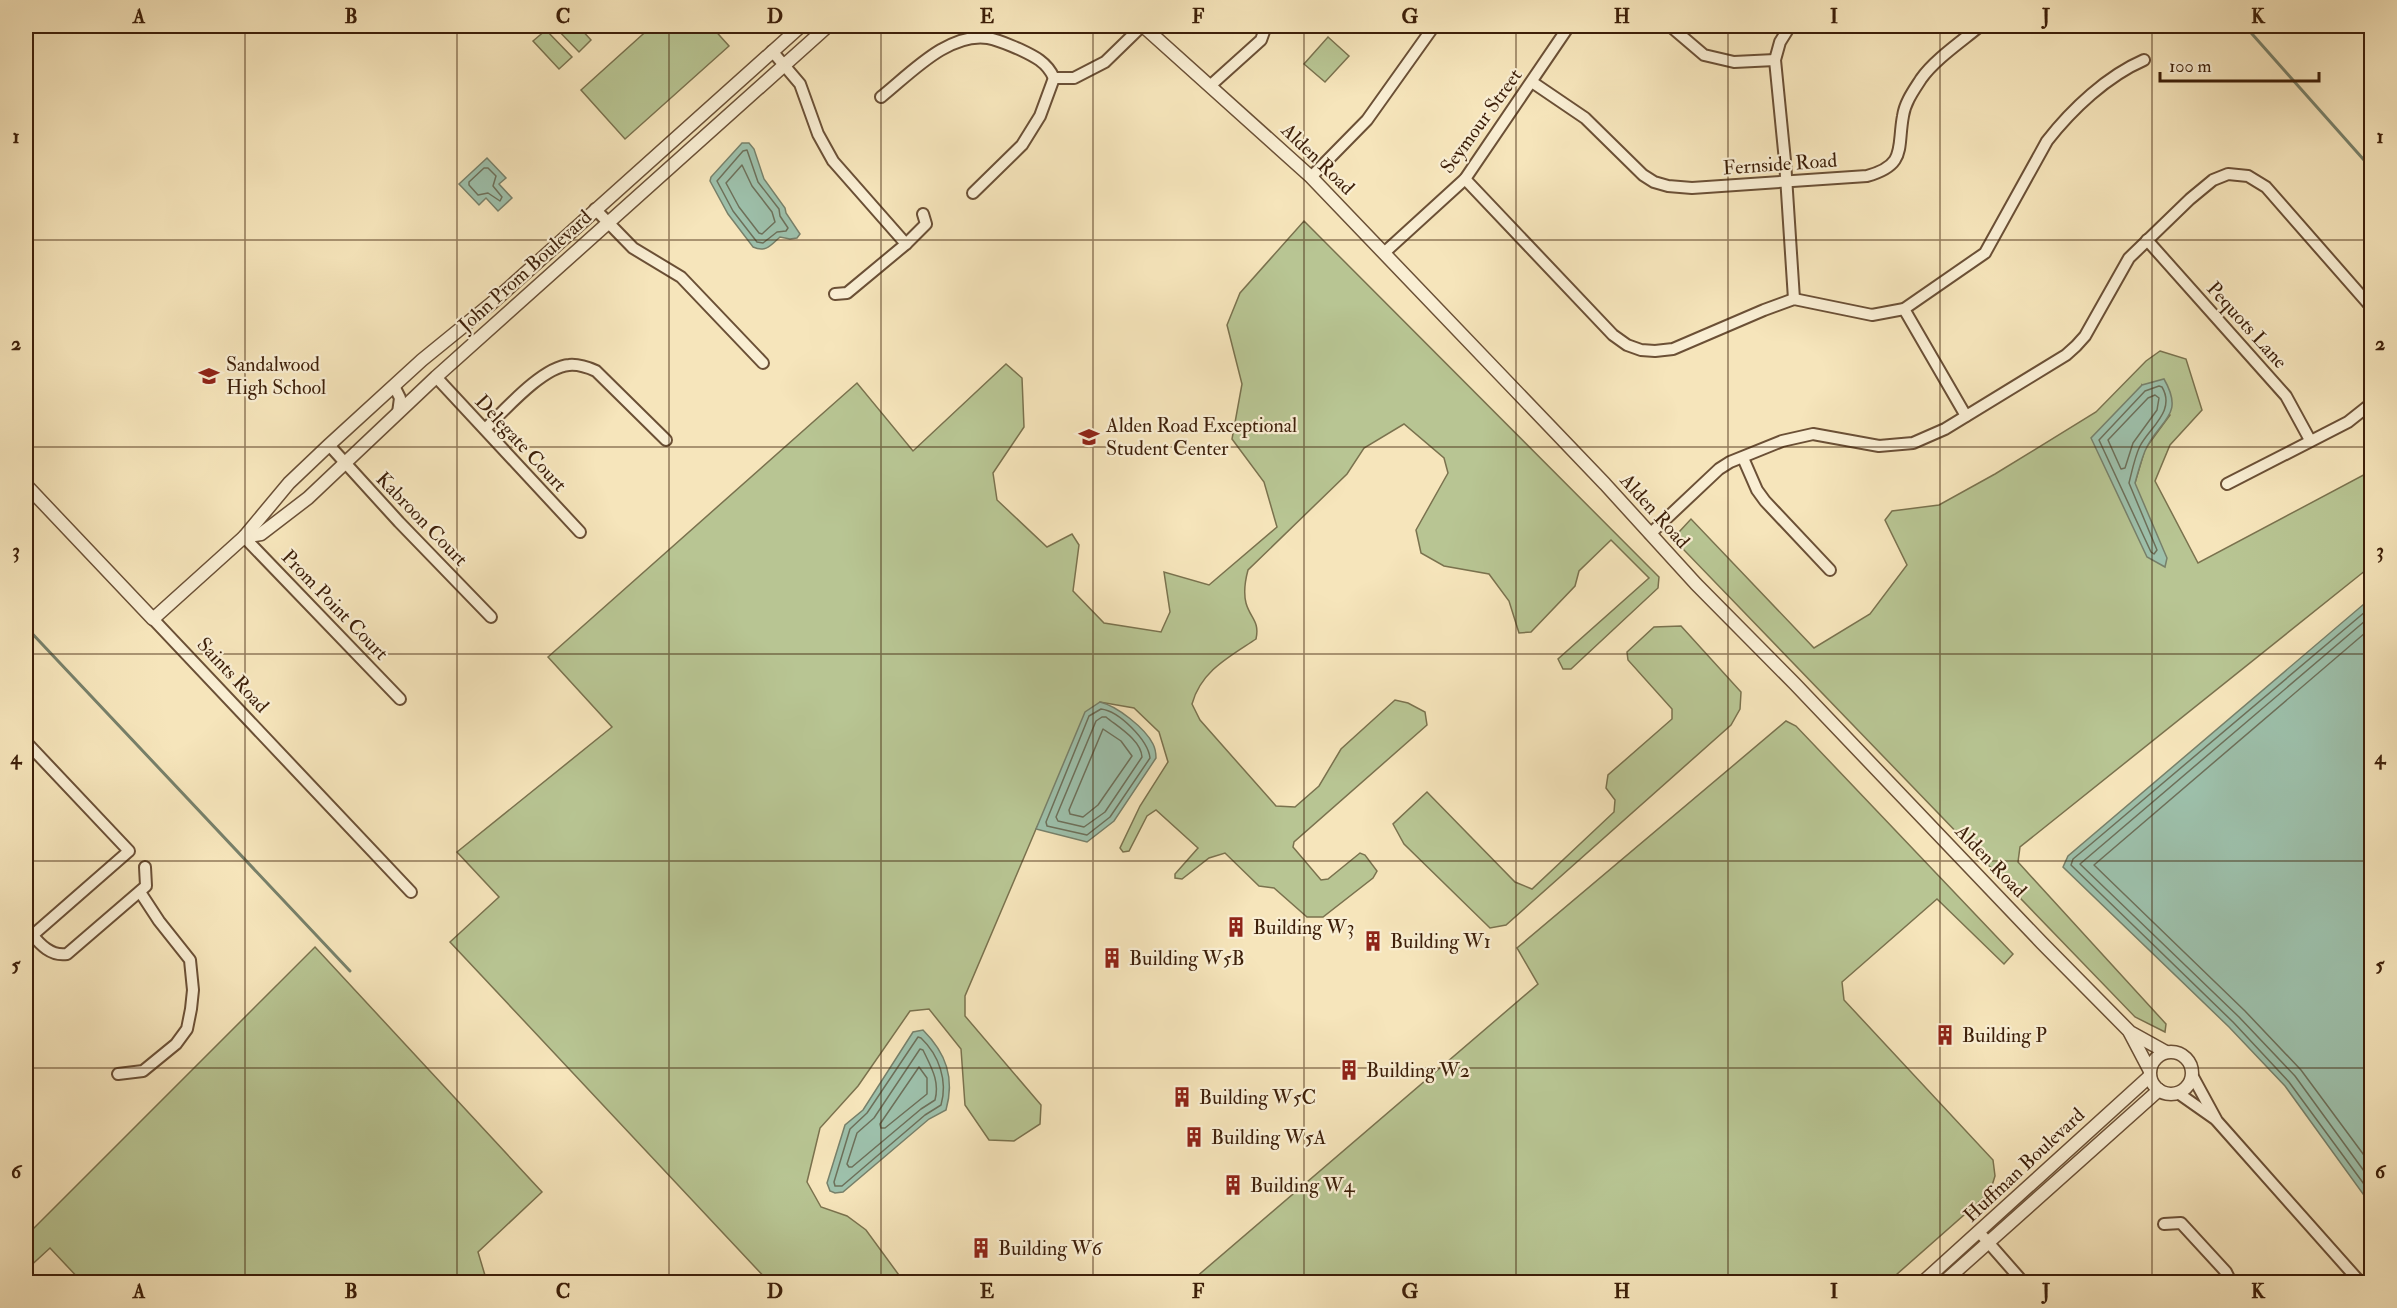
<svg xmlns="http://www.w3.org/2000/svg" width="2397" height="1308" font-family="'IM FELL Double Pica',serif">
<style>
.green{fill:#b8c593;stroke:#7a724e;stroke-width:1.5;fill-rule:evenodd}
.water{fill:#9dc0ab;stroke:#77806a;stroke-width:1.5}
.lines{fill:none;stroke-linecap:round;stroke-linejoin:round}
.shore{stroke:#6d705a;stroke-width:1.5}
.stream{stroke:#77806a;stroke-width:3}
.minor-casing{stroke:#6b5036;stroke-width:14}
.tertiary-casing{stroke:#6b5036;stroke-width:15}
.minor{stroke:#f9eed3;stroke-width:10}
.tertiary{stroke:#f9eed3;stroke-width:12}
.grid{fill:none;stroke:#3d1f09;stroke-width:1.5;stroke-opacity:0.55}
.labels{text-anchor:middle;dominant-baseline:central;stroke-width:4.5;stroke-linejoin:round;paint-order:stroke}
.street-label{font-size:20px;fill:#3d1f09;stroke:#f9eed3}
.poi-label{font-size:20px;fill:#3d1f09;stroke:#f9eed3;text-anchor:start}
.neatline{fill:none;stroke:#3d1f09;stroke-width:2}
.grid-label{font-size:20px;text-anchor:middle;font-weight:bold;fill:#3d1f09}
</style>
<rect width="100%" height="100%" fill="#f6e5bb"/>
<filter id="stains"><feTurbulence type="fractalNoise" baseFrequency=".00333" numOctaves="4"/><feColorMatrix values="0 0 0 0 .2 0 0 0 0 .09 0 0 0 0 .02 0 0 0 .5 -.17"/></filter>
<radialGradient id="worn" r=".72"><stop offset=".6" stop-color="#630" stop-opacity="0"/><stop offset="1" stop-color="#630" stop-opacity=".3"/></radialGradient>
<!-- green -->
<g class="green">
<polygon points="554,26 578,26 591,40 579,52"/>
<polygon points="652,26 711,26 729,46 625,139 581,90"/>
<polygon points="546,30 572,57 559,69 533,41"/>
<polygon points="1328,37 1349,56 1325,82 1304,64"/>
<path d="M1304 221 1659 577 1658 588 1571 669H1563L1558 659 1649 578 1611 540 1579 571 1575 586 1531 632 1519 633 1509 601 1489 574 1444 566 1421 553 1416 530 1448 473 1444 458 1404 424 1364 448 1347 474 1248 570C1245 581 1243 591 1246 603 1250 618 1260 621 1256 639 1229 657 1201 671 1192 704L1200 720 1276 806 1295 807 1319 786 1341 749 1395 700 1408 703 1425 712 1427 725 1294 842 1293 847 1321 880 1328 879 1360 853 1365 855 1377 871 1373 878 1323 917H1307L1274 888 1259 886 1225 853 1209 858 1182 879 1175 878V874L1198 848 1156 810 1147 816 1129 851 1123 852 1120 848 1140 806 1168 762 1159 732 1134 708 1100 702 1036 829 965 996V1016L1041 1105 1040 1124 1014 1141 989 1140 965 1105 961 1049 929 1009 910 1011 858 1086 820 1128 807 1182 821 1207 847 1216 866 1230 904 1282H769L450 942 499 897 457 852 612 727 548 657 857 383 913 451 1006 364 1022 378 1024 427 993 473 997 500 1047 547 1072 534 1079 545 1073 591 1104 623 1161 632 1170 612 1164 572 1209 585 1277 527 1264 482 1232 439 1242 384 1227 325 1240 293Z"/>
<path d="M2160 351 2186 359 2202 410 2170 445 2155 481 2198 563 2371 471V566L2020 847 2018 862 2166 1024 2165 1032 2135 1017 1683 549 1679 532 1691 519 1814 648 1870 614 1907 565 1885 520 1892 511 1939 505 1995 474 2096 412 2146 361ZM2142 385 2170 415 2145 449 2135 483Z"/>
<polygon points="1681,626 1741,692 1740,709 1731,725 1506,925 1490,928 1404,844 1393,824 1427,792 1515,882 1532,889 1614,812 1615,800 1606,788 1608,775 1672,719 1672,709 1628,660 1627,652 1654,627"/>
<polygon points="1786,721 1796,726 2013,954 2004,964 1937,899 1842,982 1844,1000 1993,1160 1995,1176 1990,1192 1888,1282 1195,1282 1195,1278 1538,984 1517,948"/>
<polygon points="315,947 542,1192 478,1252 487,1282 82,1282 50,1248 26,1270 26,1236"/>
</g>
<!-- water -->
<g class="water">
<path d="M742 143H749L754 149 764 179 785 208 786 213 800 234 797 238 790 239 780 237C771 245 766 253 753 247L728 214 710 181 711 177Z"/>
<polygon points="487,158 506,178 499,184 512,198 498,211 486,198 479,205 459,184"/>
<path d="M2164 379C2186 417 2158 420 2145 451 2141 461 2138 472 2135 483L2167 558 2165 567 2147 557 2091 438 2142 385Z"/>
<polygon points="2371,598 2371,1205 2285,1086 2229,1027 2063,867 2068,856"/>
<path d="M1100 702C1117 706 1145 728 1153 744 1155 748 1156 754 1156 758L1114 821 1087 842 1036 829 1085 712Z"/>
<path d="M923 1030C946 1053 955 1078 946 1110L929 1119 843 1192 835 1193 830 1191 827 1183 845 1125 863 1110 913 1032Z"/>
</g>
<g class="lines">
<!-- shore -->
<g class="shore">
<polygon points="747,150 758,182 779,209 780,216 788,228 786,231 777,232 763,243 757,242 733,211 717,181 743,151"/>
<polygon points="742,165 752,186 772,212 775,222 762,234 759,233 739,207 726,183"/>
<polygon points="484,168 488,168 496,176 493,186 502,197 500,201 488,193 478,195 469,185 469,182"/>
<path d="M2159 386 2162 387C2176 411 2150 427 2140 446 2135 456 2132 471 2129 483L2157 550 2154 554 2151 552 2099 440 2145 391Z"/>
<polygon points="2155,395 2159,398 2157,410 2133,443 2125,468 2121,469 2108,440 2148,398"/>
<polyline points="2372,606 2091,844 2073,859 2071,865 2233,1022 2289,1082 2372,1195"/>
<polyline points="2372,615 2080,864 2239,1017 2295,1076 2372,1182"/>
<polyline points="2372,627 2094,865 2245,1011 2301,1070 2372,1166"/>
<path d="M1101 709C1119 711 1148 740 1150 758L1110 817 1087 835 1047 826 1046 822 1089 716Z"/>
<path d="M1102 717H1106C1118 727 1141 740 1142 757L1105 812 1084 827 1058 821 1056 817 1096 721Z"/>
<polygon points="1103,729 1121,741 1132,756 1098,805 1083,817 1070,814 1069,810"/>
<path d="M918 1037 921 1038C939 1055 948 1081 941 1105L925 1115 842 1186H835L834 1182 850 1129 867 1113Z"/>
<path d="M920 1049 923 1050C931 1067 940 1081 935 1100L921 1109 852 1167H849L847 1164 857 1133 874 1118Z"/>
<polygon points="919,1067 927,1078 927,1094 885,1128 881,1128 880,1124"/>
</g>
<!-- stream -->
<g class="stream">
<polyline points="2245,26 2372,169"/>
<polyline points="26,627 350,971"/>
</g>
<!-- minor casing -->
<g class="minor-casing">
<g id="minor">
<polyline points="1670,26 1704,55 1734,62 1775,60"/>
<polyline points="1790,26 1780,42 1775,60 1785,161 1794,299"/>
<polyline points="2367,26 2372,30"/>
<polyline points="772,51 800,84 818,134 833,161 906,244"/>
<polyline points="1054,78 1074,78 1105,62 1142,26"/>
<path d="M1532 82 1585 118 1643 175 1654 182 1668 186 1692 188 1867 176C1907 165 1897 148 1903 116 1905 102 1914 90 1921 79 1934 60 1962 41 1980 26"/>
<polyline points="1211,85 1261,40 1266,26"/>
<path d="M881 97C910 74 948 32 988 38 999 40 1009 45 1019 49 1034 56 1047 62 1054 78"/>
<polyline points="1311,177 1367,120 1434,26"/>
<path d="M1465 179 1613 335 1627 345 1641 350 1655 351 1673 349 1764 310 1794 299 1872 315 1904 309 1985 253 2047 141C2072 109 2107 76 2144 60"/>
<polyline points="973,193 1022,145 1040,116 1054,78"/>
<polyline points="595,209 633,248 681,277 763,363"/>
<polyline points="2147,240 2286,396 2310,440"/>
<polyline points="1385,252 1465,179 1569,26"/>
<polyline points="835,294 847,293 906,244 926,224 923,214"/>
<polyline points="1904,309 1966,416"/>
<polyline points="436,377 580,532"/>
<polyline points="394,386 400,398 398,413"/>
<path d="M485 429C504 411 542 367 569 365 579 364 587 367 596 371L666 440"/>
<polyline points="329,445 399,522 491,617"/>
<polyline points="1743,458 1757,490 1765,501 1830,570"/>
<polyline points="2227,484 2348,422 2372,403"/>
<polyline points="1650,534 1719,469 1730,462 1782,441 1813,434 1879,446 1913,443 1945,429 2066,355 2076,346 2085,336 2129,258 2190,199 2213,180 2228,174 2248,176 2266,187 2372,308"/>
<polyline points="244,537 400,699"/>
<polyline points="153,619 411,892"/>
<polyline points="26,742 129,851 26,941"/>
<path d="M26 928C37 940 48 957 67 954L146 886 145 867"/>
<polyline points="118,1074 143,1071 176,1044 187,1029 191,1009 193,990 190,960 159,921 140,892"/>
<polyline points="2192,1075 2217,1121 2360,1282"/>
<polyline points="2178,1093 2215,1119"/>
<polyline points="2164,1224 2181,1223 2226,1272 2231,1282"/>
<polyline points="1980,1233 2023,1282"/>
</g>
</g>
<!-- tertiary casing -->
<g class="tertiary-casing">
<g id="tertiary">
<polyline points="1143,26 1311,177 1605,484 1696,584 1795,684 2042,943 2130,1032 2166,1052"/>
<polyline points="26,485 153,619 244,537 289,483 329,445 422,360 492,303 801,26"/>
<polyline points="244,537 261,534 308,498 436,377 828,26"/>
<polyline points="2130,1033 2150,1071"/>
<circle cx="2171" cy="1073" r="21"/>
<polyline points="1923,1282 2150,1076"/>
<polyline points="1944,1282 2159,1090"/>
</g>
</g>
<!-- minor -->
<use href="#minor" class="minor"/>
<!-- tertiary -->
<use href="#tertiary" class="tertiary"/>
</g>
<!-- grid -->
<path class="grid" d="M245 26V1282M457 26V1282M669 26V1282M881 26V1282M1093 26V1282M1304 26V1282M1516 26V1282M1728 26V1282M1940 26V1282M2152 26V1282M26 240H2372M26 447H2372M26 654H2372M26 861H2372M26 1068H2372"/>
<!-- icons -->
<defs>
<g id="school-bare" transform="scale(1.62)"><path d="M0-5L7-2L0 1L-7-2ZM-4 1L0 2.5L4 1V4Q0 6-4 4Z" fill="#8f2418" stroke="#f9eed3" stroke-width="2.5" paint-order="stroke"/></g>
<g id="building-bare" transform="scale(1.62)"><path d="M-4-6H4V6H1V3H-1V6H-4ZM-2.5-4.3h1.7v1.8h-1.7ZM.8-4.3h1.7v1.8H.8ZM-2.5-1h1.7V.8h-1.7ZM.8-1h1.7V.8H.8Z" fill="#8f2418" stroke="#f9eed3" stroke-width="2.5" paint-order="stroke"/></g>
</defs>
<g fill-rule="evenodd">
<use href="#school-bare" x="209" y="376"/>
<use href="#school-bare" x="1089" y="437"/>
<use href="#building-bare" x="1236" y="927"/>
<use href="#building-bare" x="1373" y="941"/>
<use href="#building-bare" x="1112" y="958"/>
<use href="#building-bare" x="1945" y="1035"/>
<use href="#building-bare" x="1349" y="1070"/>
<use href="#building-bare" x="1182" y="1097"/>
<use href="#building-bare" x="1194" y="1137"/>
<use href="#building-bare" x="1233" y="1185"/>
<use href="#building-bare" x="981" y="1248"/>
</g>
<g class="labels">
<!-- street labels -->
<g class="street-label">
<text transform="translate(1481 121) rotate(-54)">Seymour Street</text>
<text transform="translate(1318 159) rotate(44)">Alden Road</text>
<text transform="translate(1780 164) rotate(-4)">Fernside Road</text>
<text transform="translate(525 271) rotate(-42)">John Prom Boulevard</text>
<text transform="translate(2247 325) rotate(48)">Pequots Lane</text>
<text transform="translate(521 443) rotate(47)">Delegate Court</text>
<text transform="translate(1655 511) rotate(48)">Alden Road</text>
<text transform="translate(422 519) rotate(46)">Kabroon Court</text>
<text transform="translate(335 605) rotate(46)">Prom Point Court</text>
<text transform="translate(233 675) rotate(47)">Saints Road</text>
<text transform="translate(1991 861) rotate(46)">Alden Road</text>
<text transform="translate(2024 1165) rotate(-43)">Huffman Boulevard</text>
</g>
<!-- poi labels -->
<g class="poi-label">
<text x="226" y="364">Sandalwood<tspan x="226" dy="23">High School</tspan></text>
<text x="1106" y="425">Alden Road Exceptional<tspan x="1106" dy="23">Student Center</tspan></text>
<text x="1253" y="927">Building W3</text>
<text x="1390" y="941">Building W1</text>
<text x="1129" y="958">Building W5B</text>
<text x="1962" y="1035">Building P</text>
<text x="1366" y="1070">Building W2</text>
<text x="1199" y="1097">Building W5C</text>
<text x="1211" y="1137">Building W5A</text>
<text x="1250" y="1185">Building W4</text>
<text x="998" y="1248">Building W6</text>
</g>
</g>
<!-- margin -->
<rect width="2397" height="1308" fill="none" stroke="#f6e5bb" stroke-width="66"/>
<!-- scale -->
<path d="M2160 72v9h159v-9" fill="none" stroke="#3d1f09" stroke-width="3"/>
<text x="2169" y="72" font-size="18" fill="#3d1f09" stroke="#f9eed3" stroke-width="4.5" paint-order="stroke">100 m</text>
<rect x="33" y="33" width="2331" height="1242" class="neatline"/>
<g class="grid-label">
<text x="139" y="23">A</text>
<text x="351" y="23">B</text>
<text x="563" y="23">C</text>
<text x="775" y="23">D</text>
<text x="987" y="23">E</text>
<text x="1198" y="23">F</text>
<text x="1410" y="23">G</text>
<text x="1622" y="23">H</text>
<text x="1834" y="23">I</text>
<text x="2046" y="23">J</text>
<text x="2258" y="23">K</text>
<text x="16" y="143">1</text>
<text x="2380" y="143">1</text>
<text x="16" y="350">2</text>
<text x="2380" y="350">2</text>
<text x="16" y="557">3</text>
<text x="2380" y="557">3</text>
<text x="16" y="764">4</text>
<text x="2380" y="764">4</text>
<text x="16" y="971">5</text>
<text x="2380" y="971">5</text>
<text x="16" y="1178">6</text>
<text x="2380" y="1178">6</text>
<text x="139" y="1298">A</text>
<text x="351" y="1298">B</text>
<text x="563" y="1298">C</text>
<text x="775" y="1298">D</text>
<text x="987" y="1298">E</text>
<text x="1198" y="1298">F</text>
<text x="1410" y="1298">G</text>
<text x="1622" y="1298">H</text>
<text x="1834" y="1298">I</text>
<text x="2046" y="1298">J</text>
<text x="2258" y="1298">K</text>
</g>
<rect width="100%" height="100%" filter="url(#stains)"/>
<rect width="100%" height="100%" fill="url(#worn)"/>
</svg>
